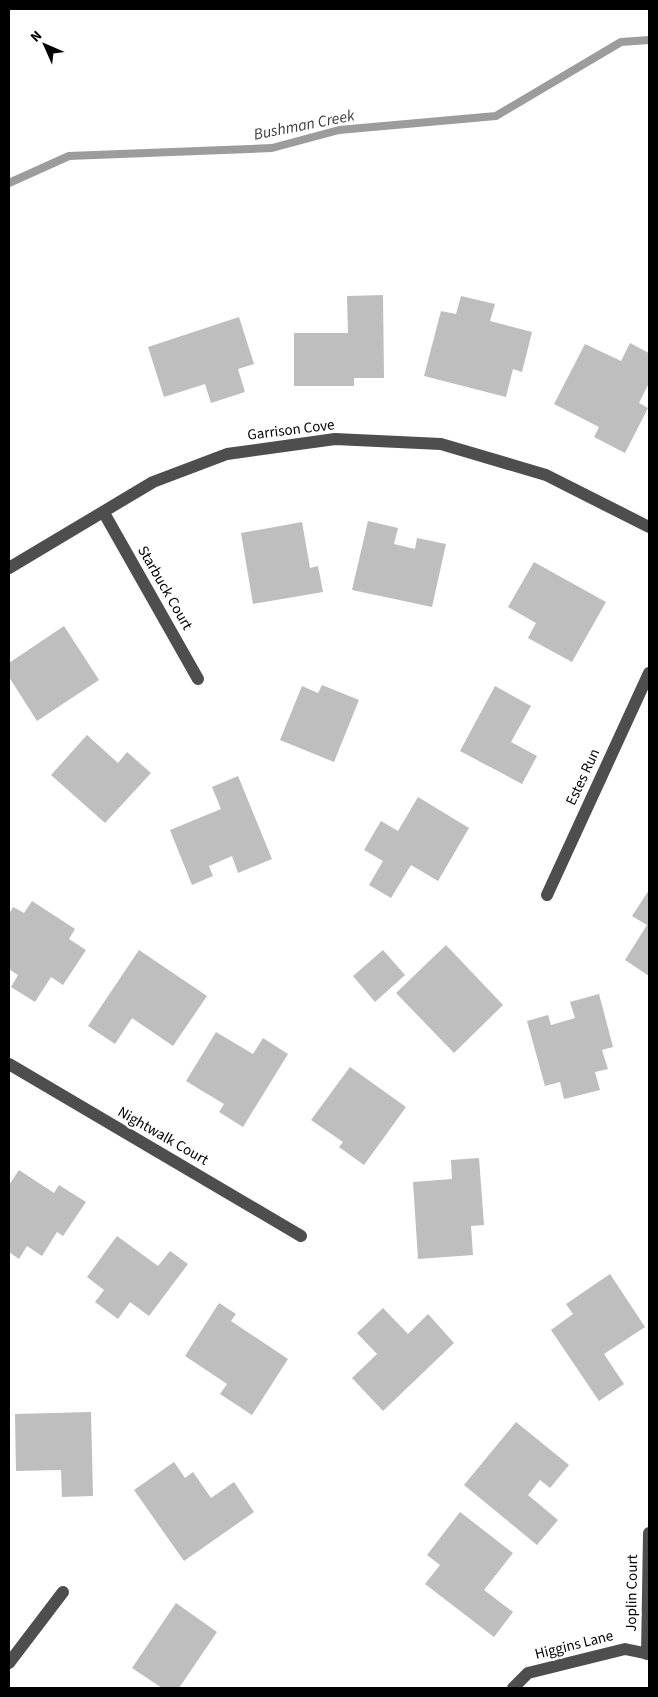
<svg xmlns="http://www.w3.org/2000/svg" width="658" height="1697" font-family="'Source Sans 3',sans-serif">
<style>
.lines{fill:none;stroke-linecap:round;stroke-linejoin:round}
.stream{stroke:#9c9c9c;stroke-width:8}
.building{fill:#bebebe}
.minor{stroke:#4e4e4e;stroke-width:12}
.labels{text-anchor:middle;dominant-baseline:central;stroke-width:5;stroke-linejoin:round;paint-order:stroke}
.street-label{font-size:15px;fill:#000;stroke:#fff}
.water-label{font-size:16px;font-style:italic;fill:#3d3d3d;stroke:#fff}
</style>
<rect width="100%" height="100%" fill="#fff"/>
<g class="lines">
<!-- stream -->
<polyline class="stream" points="9,183 69,156 272,148 339,130 496,116 621,42 649,40"/>
</g>
<!-- building -->
<g class="building">
<polygon points="383,295 384,378 354,378 354,386 294,386 294,333 348,333 347,296"/>
<polygon points="461,296 495,304 490,321 532,332 522,372 513,369 506,397 424,376 441,311 456,314"/>
<polygon points="239,317 254,364 238,369 245,392 211,403 205,384 164,397 148,347"/>
<polygon points="630,343 649,353 649,383 639,403 648,408 625,453 594,437 599,427 554,404 585,344 621,361"/>
<polygon points="368,521 398,528 394,544 415,549 417,538 446,544 432,607 352,590"/>
<polygon points="302,522 310,568 318,566 323,592 253,604 241,533"/>
<polygon points="534,562 606,602 572,662 528,638 536,623 508,607"/>
<polygon points="64,626 99,680 37,721 9,677 9,663"/>
<polygon points="322,685 359,700 334,762 280,740 302,686 318,693"/>
<polygon points="495,686 531,706 511,742 537,756 522,784 460,751"/>
<polygon points="87,735 118,763 127,752 151,773 105,823 51,775"/>
<polygon points="238,776 272,859 238,873 232,856 209,866 213,876 192,885 170,830 221,809 212,787"/>
<polygon points="418,797 469,828 438,881 411,865 391,898 369,885 383,861 364,850 381,821 398,831"/>
<polygon points="649,890 649,976 625,960 647,925 632,916"/>
<polygon points="32,901 75,929 69,939 86,950 63,985 51,977 35,1002 11,987 18,975 9,969 9,914 13,907 24,913"/>
<polygon points="446,945 503,1005 454,1053 396,993"/>
<polygon points="139,950 207,996 173,1046 132,1018 115,1044 88,1026"/>
<polygon points="383,950 405,975 375,1002 353,976"/>
<polygon points="599,994 613,1047 602,1050 608,1069 595,1072 600,1090 564,1099 560,1082 545,1086 527,1021 548,1015 551,1025 575,1018 570,1002"/>
<polygon points="216,1032 253,1054 263,1038 288,1054 243,1127 219,1112 224,1104 186,1081"/>
<polygon points="350,1067 406,1107 364,1165 339,1147 343,1142 311,1120"/>
<polygon points="479,1158 484,1225 471,1226 473,1255 418,1259 413,1182 452,1179 451,1160"/>
<polygon points="19,1170 54,1193 59,1185 86,1202 63,1236 57,1232 42,1256 27,1246 19,1259 9,1252 9,1185"/>
<polygon points="117,1236 158,1266 170,1251 188,1264 149,1316 130,1302 118,1319 95,1302 104,1290 87,1277"/>
<polygon points="610,1274 645,1327 604,1354 624,1384 599,1401 551,1330 573,1314 566,1304"/>
<polygon points="219,1303 236,1314 231,1321 288,1359 252,1415 220,1394 227,1384 185,1356"/>
<polygon points="383,1308 408,1334 428,1314 454,1343 383,1411 352,1378 377,1354 357,1333"/>
<polygon points="91,1412 93,1496 62,1497 61,1470 16,1471 15,1414"/>
<polygon points="516,1422 569,1465 550,1488 540,1480 528,1495 558,1520 537,1545 464,1485"/>
<polygon points="174,1462 185,1478 193,1472 211,1498 234,1482 254,1512 184,1561 134,1490"/>
<polygon points="460,1512 513,1553 484,1590 513,1612 494,1637 425,1584 440,1565 427,1555"/>
<polygon points="176,1603 217,1632 179,1688 162,1688 132,1668"/>
</g>
<g class="lines">
<!-- minor -->
<g class="minor">
<polyline points="104,513 198,679"/>
<polyline points="9,568 153,482 227,454 335,439 441,444 546,475 649,527"/>
<polyline points="547,895 649,673"/>
<polyline points="9,1064 301,1236"/>
<polyline points="647,1654 649,1533"/>
<polyline points="9,1663 63,1592"/>
<polyline points="513,1688 528,1673 625,1649 649,1654"/>
</g>
</g>
<g class="labels">
<!-- street labels -->
<g class="street-label">
<text transform="translate(291 430) rotate(-7)">Garrison Cove</text>
<text transform="translate(165 588) rotate(60)">Starbuck Court</text>
<text transform="translate(583 777) rotate(-65)">Estes Run</text>
<text transform="translate(163 1136) rotate(30)">Nightwalk Court</text>
<text transform="translate(632 1593) rotate(-89)">Joplin Court</text>
<text transform="translate(574 1645) rotate(-14)">Higgins Lane</text>
</g>
<!-- water labels -->
<g class="water-label">
<text transform="translate(304 125) rotate(-11)">Bushman Creek</text>
</g>
</g>
<!-- border -->
<rect width="658" height="1697" fill="none" stroke="#000000" stroke-width="20"/>
<!-- north arrow -->
<g transform="translate(45 45) rotate(315)" stroke="#ffffff" stroke-width="4" paint-order="stroke">
<path d="M0-4L9 19L0 12L-9 19Z" fill="#000000"/>
<text y="-8" font-size="14" font-weight="bold" text-anchor="middle" fill="#000000">N</text>
</g>
</svg>
